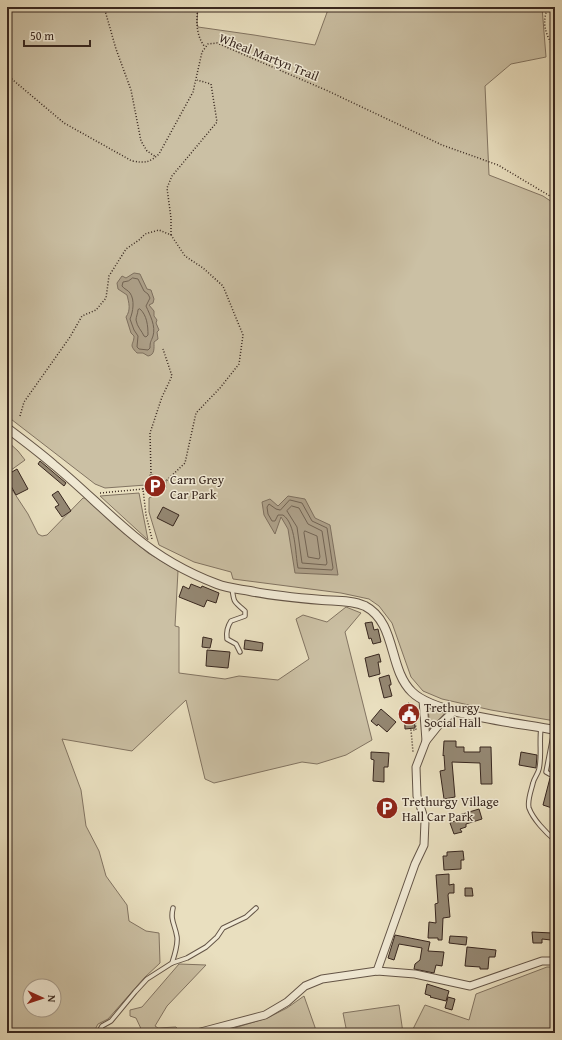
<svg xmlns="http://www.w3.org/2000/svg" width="562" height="1040" font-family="'Gentium Book Plus',serif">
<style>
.green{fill:#cbc0a4;stroke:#827462;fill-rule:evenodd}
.water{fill:#ada089;stroke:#7e705f}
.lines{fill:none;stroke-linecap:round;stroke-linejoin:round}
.shore{stroke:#726454;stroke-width:1}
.building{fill:#948772;stroke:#38271f}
.service-casing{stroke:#645547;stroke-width:5.5}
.minor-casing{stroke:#645547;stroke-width:9}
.tertiary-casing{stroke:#645547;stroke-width:10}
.path{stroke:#38271f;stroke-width:1.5;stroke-dasharray:1 2;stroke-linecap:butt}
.service{stroke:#f1ead5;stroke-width:3.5}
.minor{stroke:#f1ead5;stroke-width:7}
.tertiary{stroke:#f1ead5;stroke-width:8}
.labels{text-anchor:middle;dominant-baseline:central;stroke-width:3;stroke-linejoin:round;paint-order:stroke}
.street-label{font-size:13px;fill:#38271f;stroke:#f1ead5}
.poi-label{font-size:13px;fill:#38271f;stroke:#f1ead5;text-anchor:start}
</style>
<rect width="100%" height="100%" fill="#e9dfbf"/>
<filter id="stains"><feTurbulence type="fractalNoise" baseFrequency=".005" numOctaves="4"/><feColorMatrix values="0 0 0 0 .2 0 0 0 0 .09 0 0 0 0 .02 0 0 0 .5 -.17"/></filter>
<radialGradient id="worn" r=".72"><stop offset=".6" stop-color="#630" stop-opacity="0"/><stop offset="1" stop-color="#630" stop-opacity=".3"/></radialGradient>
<!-- green -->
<g class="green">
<polygon points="7,7 198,7 197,23 198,27 254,35 315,45 329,7 542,7 546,57 511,64 485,86 489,175 543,196 555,204 555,721 491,710 442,699 423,691 411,677 392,623 379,606 369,599 341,593 233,579 231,572 194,562 159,545 149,512 149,498 163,491 166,488 166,481 151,474 146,485 105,488 95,484 7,416"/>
<path d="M554 7H555V40C548 30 550 18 554 7Z"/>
<polygon points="7,441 18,451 25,460 7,473"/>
<path d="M7 482 28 514 38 534 42 536 47 535 83 498H86L114 525 148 553 178 571 175 626 179 627V673L225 679 239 676 278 680 309 659 296 619 303 615 327 622 346 607 361 613 345 632 372 740 346 755 317 764 302 762 214 783 205 779 186 700 132 751 62 739 81 790 86 826 99 851 106 876 127 905 129 921 146 931 159 933 160 963 144 978 108 1019 98 1024 93 1033H7ZM30 986H54V1010H30Z"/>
<polygon points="139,493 148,540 100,496"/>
<polygon points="428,708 445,713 430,729"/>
<polygon points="179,964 206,965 167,1006 155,1026 158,1028 176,1027 179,1030 168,1033 143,1033 136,1018 130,1016 130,1010 142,1007"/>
<polygon points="547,967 555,967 555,1033 411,1033 425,1005 469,1020 476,994"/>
<polygon points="304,996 317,1033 218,1033 267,1018 287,1008"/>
<polygon points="399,1005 403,1033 347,1033 343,1013"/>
</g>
<!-- water -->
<g class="water">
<path d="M134 273 140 274 147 289 151 290 154 299 153 303 149 305 154 311V316L157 320 156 323 159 330 157 332 158 339 154 342C154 348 155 355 148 356L143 353H137C128 344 134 345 134 336L131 333 126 317C131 310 129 303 127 295L118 289 117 283 122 276 126 278Z"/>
<polygon points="288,496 305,499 315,518 330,525 338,575 295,573 288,529 281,517 275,534 264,515 262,502 270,499 278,506"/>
</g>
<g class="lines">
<!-- shore -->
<g class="shore">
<path d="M133 278 138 279 144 291 148 294 150 298 146 306C150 315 156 326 153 336 151 342 150 341 150 348L148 350 139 349 137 347 138 336 134 330 130 319C133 312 135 300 130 293 128 290 124 289 122 286L123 282 128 281Z"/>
<path d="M140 309C147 315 148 326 148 335L146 337 144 336C142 331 137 327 136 320 136 317 138 313 138 310Z"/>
<path d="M290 500 302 503 312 521 327 528 333 568 332 570 298 568C295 553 296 524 283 515H278L275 521H272L268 514 267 507 269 504 276 509 280 510Z"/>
<polygon points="292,506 299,508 308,524 322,531 327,563 326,565 302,563 297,527 287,511"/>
<polygon points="305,531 317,536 320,557 319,559 308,557 304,533"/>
</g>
</g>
<!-- building -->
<g class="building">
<polygon points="40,461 66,483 64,486 38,464"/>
<polygon points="17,469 28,489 16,495 7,479 7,475"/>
<polygon points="58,491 71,511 62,517 55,507 59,505 52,495"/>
<polygon points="163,507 179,515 173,526 157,518"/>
<polygon points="191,584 201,588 202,586 219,593 216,603 207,600 204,607 179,597 183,586 189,589"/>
<polygon points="372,622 374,630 378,629 381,642 373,644 371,638 369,639 365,623"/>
<polygon points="203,637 212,639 210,648 202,647"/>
<polygon points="245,640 263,643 262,651 244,649"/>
<polygon points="207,650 230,652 228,668 206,666"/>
<polygon points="379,654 381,662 378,662 380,674 369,677 365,658"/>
<polygon points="389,675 391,683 391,685 389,685 392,696 384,698 379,678"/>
<polygon points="413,707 415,728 405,729 404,708"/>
<polygon points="381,709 396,722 387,732 378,724 377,726 371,721"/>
<polygon points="444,741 456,741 456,747 464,747 464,752 480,752 480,747 491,747 492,784 481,784 480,763 452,762 455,797 444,799 440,771 445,770 444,755 443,756"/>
<polygon points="371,752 389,753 388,767 384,767 384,782 373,781 374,760 371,759"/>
<polygon points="521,752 537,755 536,768 519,765"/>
<polygon points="550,778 555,780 555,809 543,805"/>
<polygon points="479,809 482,819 466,824 466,827 460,829 462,832 454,834 450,823 457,820 456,816"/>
<polygon points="463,851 464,860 461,860 461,869 444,870 443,856 447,856 447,852"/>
<polygon points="449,874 449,885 454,884 454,893 449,893 448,895 450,917 443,918 442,940 438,940 438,938 428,938 429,922 436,923 435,904 438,903 436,875"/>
<polygon points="465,888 472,888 473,896 465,896"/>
<polygon points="532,932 552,933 551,940 542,939 542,943 533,943"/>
<polygon points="395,935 430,942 428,951 444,952 442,966 436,965 434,973 414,969 415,964 420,960 422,948 399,944 394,960 388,958"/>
<polygon points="450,936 467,937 466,945 449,943"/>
<polygon points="467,947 496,950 495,957 489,957 488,969 480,969 480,967 465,966"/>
<polygon points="427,984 449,991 446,1001 430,997 431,996 425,994"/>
<polygon points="448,997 455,999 452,1010 445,1008"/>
</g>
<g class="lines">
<!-- service casing -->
<g class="service-casing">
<g id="service">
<path d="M232 588C234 604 234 601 245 611V616L231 621C227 627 226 632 227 639L236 644 240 652"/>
<path d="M541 728C539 742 542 756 539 769 538 774 534 778 533 783 531 791 527 801 529 808 533 819 546 833 555 840"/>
<polyline points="554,731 546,772 555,777"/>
<polyline points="172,963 187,958 206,947 217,937 223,928 246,917 256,908"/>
<path d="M98 1033 102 1026 111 1021 135 992 147 979 172 963C175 954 178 945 177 937 175 924 170 921 173 908"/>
</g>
</g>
<!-- minor casing -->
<g class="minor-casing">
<g id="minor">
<polyline points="423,700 426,741"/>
<polyline points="377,971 415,864 424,845 425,821 417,796 416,767 426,741 438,726 453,712"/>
<polyline points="197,1033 265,1015 287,1002 305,986 322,979 377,971 415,974 470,986 542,961 555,961"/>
</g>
</g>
<!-- tertiary casing -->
<g class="tertiary-casing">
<path id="tertiary" d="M7 428C23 440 39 452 54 465 82 488 106 513 134 536 158 556 188 573 217 584 227 588 239 589 250 591 274 596 298 598 322 600 336 601 352 600 365 606 397 623 388 669 412 692 435 715 520 723 555 730"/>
</g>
<!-- path -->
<g class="path">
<polyline points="104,7 116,49 131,90 141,141 147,151 156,157"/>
<path d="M198 7C196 21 196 36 205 47"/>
<path d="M548 7C541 24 546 35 555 50"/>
<path d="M7 75 64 123 132 161C145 163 149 163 159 154L193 92 202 52 208 44 217 43 328 91 442 145 498 165 555 199"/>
<polyline points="171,235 171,218 167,188 172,176 217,122 211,84 197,80"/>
<polyline points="20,416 24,402 70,337 82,316 96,310 106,298 109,276 126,249 139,240 145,234 159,230 171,235 185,256 203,268 223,286 243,335 239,364 220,388 196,413 185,463 166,481 143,489"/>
<polyline points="143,489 151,474 150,433 162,397 172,376 163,349"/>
<polyline points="100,493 143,489 146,515 152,539"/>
<polyline points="408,703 414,705 416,730 411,730 413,752"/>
</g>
<!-- service -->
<use href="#service" class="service"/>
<!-- minor -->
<use href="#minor" class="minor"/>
<!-- tertiary -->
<use href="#tertiary" class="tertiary"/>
</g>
<!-- icons -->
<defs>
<g id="parking-disc" transform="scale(1.15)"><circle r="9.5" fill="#8f2418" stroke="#f1ead5"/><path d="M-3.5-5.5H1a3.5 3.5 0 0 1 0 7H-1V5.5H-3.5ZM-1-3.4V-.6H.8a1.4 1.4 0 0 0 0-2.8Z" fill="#fff"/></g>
<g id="civic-disc" transform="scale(1.15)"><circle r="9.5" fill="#8f2418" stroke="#f1ead5"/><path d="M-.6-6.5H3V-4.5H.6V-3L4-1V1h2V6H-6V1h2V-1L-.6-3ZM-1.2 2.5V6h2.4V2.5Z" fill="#fff"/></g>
</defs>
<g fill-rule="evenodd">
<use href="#parking-disc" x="155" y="486"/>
<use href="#civic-disc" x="409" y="714"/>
<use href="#parking-disc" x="387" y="808"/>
</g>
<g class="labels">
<!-- street labels -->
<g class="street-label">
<text transform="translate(269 57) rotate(22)">Wheal Martyn Trail</text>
</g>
<!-- poi labels -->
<g class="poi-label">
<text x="170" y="479">Carn Grey<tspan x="170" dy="15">Car Park</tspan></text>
<text x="424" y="707">Trethurgy<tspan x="424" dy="15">Social Hall</tspan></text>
<text x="402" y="801">Trethurgy Village<tspan x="402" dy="15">Hall Car Park</tspan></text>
</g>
</g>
<!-- margin -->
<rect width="562" height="1040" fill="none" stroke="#e9dfbf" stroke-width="24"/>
<rect x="8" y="8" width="546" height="1024" fill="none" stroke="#38271f" stroke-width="2"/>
<rect x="12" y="12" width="538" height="1016" fill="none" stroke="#38271f"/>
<!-- north arrow -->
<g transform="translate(42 998) rotate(93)"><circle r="19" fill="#f1ead5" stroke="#a79c8c"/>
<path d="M0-3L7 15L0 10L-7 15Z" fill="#8f2418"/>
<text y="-6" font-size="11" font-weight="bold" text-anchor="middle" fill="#38271f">N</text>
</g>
<!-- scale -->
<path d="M24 40v6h66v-6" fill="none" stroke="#38271f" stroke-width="2"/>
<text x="30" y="40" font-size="12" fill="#38271f" stroke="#f1ead5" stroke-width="3" paint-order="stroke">50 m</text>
<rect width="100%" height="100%" filter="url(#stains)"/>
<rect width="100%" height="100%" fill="url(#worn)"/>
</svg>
